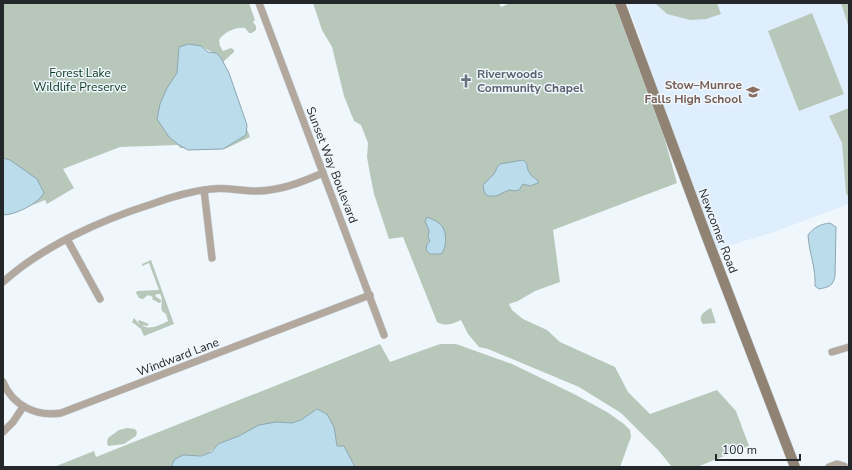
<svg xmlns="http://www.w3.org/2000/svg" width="852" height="470" font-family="'Nunito Sans',sans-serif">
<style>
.built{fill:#dfeefc}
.green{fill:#b7c8ba}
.water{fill:#badceb;stroke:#8da6b1}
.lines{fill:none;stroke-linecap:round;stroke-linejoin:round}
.street-casing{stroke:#cad2d7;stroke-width:8}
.secondary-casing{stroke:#cad2d7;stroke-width:11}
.street{stroke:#b2a89e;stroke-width:7}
.secondary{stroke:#918373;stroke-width:10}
.labels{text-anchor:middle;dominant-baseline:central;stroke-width:3;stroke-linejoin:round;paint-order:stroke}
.park-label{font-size:12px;fill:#053519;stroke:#eff7fd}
.worship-label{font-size:12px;font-weight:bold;fill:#5b616d;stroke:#eff7fd;text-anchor:start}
.education-label{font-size:12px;font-weight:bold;fill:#785e54;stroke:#eff7fd;text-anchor:end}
.street-label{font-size:12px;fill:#23272a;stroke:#eff7fd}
</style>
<rect width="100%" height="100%" fill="#eff7fd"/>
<!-- built -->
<polygon class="built" points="627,3 849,3 849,108 829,116 842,143 846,193 849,198 849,204 774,232 715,250 651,75 644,48"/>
<!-- green -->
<g class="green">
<path d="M3 3H249L255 20 253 22 256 26V30L252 33H249L245 28C236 27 224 32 219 40L220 46 223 51 231 48 234 50V52L223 62C219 52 209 52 201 46L194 50 217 55 250 137 225 149 180 148 178 145 120 147 63 169 74 188 47 204 45 200 10 214 3 215Z"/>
<path d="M313 3H499L501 7 510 3H615L663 133 677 183 553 230 560 282 535 291 518 301 509 304 512 310 523 319 547 330 560 342 615 367 628 392 650 414 717 390 736 411 749 446 697 467H672L659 451 621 413 579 387 488 349 479 347 468 334 461 320C452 324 446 327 437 322L403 237 389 239 374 194 370 174 367 157 368 143 361 125 354 121 344 96 332 47 322 30Z"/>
<polygon points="655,3 717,3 721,14 706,19 690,20 667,14"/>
<polygon points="841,3 849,3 849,28"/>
<polygon points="812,13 844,94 799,111 768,31"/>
<polygon points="849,108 849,198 846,193 842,143 829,116"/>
<path d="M151 260 174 324 144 336 141 329 132 322 134 318 140 325 138 321 139 320 149 324 147 326 142 325C149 331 160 325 168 321L166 314 162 311C160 304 164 302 160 294H157L155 296 161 300V302L159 303 152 299 153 297 148 295 143 299 139 298 136 293 137 291 159 290 149 263 142 266V264Z"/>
<path d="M711 308 716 323 703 324C697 317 704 311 711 308Z"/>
<path d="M380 344 390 362 440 344H456L512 364 574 394 607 412 624 424 630 430 631 437 620 467H355L344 447 337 446 334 427 317 409 301 420 291 423 276 422 218 444C207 458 199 456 183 455L172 465 173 467H54L94 451 96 457Z"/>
<polygon points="127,428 135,429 137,432 136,436 124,444 108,446 107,443 108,438 119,430"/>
</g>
<!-- water -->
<g class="water">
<polygon points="189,44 201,46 208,52 216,53 221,58 229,73 247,125 246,135 223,149 188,150 179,145 169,137 157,119 160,104 167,88 177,73 179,47"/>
<path d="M3 158 10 160 37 179 44 193C38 204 15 215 3 215Z"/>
<path d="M523 160 527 164C527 171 531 177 538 180V183L530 186 523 184 519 190 515 191 509 190 496 196H487L484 191 483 185 494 174 498 166 500 164Z"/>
<path d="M427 217C432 219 439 222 442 226 447 233 447 248 441 254H430L426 250 427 244 430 241 428 237 429 231 425 221Z"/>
<path d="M830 223 836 227 835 276C833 286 829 287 819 289L815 286C816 267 809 253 808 235 814 227 821 224 830 223Z"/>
<polygon points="317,409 327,414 334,427 337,446 344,446 355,467 173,467 172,465 175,459 183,455 201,456 212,452 218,444 239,436 259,425 276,422 292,423 301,420"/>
</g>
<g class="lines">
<!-- street casing -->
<g class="street-casing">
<g id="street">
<polyline points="259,3 384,335"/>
<polyline points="204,190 212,258"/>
<polyline points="67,239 100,299"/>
<path d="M3 282C43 246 101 220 152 204 171 197 191 191 211 189 226 187 241 191 256 191 280 191 302 182 323 173"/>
<polyline points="832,352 849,347"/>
<path d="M3 382C13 406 37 417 61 413L370 295"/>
<polyline points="3,432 13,422 23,407"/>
<polyline points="829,467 837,464 844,466"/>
</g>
</g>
<!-- secondary casing -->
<g class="secondary-casing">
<polyline id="secondary" points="620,3 706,235 795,467"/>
</g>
<!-- street -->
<use href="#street" class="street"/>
<!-- secondary -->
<use href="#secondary" class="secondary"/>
</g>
<!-- icons -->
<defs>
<g id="church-bare" transform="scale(1.08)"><path d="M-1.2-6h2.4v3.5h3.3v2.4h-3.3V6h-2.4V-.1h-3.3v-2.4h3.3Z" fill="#6b7280" stroke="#eff7fd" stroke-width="2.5" paint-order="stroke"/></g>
<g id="school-bare" transform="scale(1.08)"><path d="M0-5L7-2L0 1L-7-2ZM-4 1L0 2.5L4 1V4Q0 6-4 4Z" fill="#8d6e63" stroke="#eff7fd" stroke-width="2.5" paint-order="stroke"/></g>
</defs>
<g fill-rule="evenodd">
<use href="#church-bare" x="466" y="81"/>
<use href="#school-bare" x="753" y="92"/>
</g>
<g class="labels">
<!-- park labels -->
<g class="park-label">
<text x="80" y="73">Forest Lake<tspan x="80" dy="14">Wildlife Preserve</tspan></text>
</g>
<!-- worship labels -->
<g class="worship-label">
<text x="477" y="74">Riverwoods<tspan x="477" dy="14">Community Chapel</tspan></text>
</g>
<!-- education labels -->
<g class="education-label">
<text x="742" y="85">Stow–Munroe<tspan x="742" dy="14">Falls High School</tspan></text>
</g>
<!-- street labels -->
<g class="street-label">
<text transform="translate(332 165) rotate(69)">Sunset Way Boulevard</text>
<text transform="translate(718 231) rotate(69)">Newcomer Road</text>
<text transform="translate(178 357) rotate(-21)">Windward Lane</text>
</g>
</g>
<!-- border -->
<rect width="852" height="470" fill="none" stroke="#23272a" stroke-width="8"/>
<!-- scale -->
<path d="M716 454v6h84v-6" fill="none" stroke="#23272a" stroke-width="2"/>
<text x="722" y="454" font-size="12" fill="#23272a" stroke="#eff7fd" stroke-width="3" paint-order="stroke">100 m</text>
</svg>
